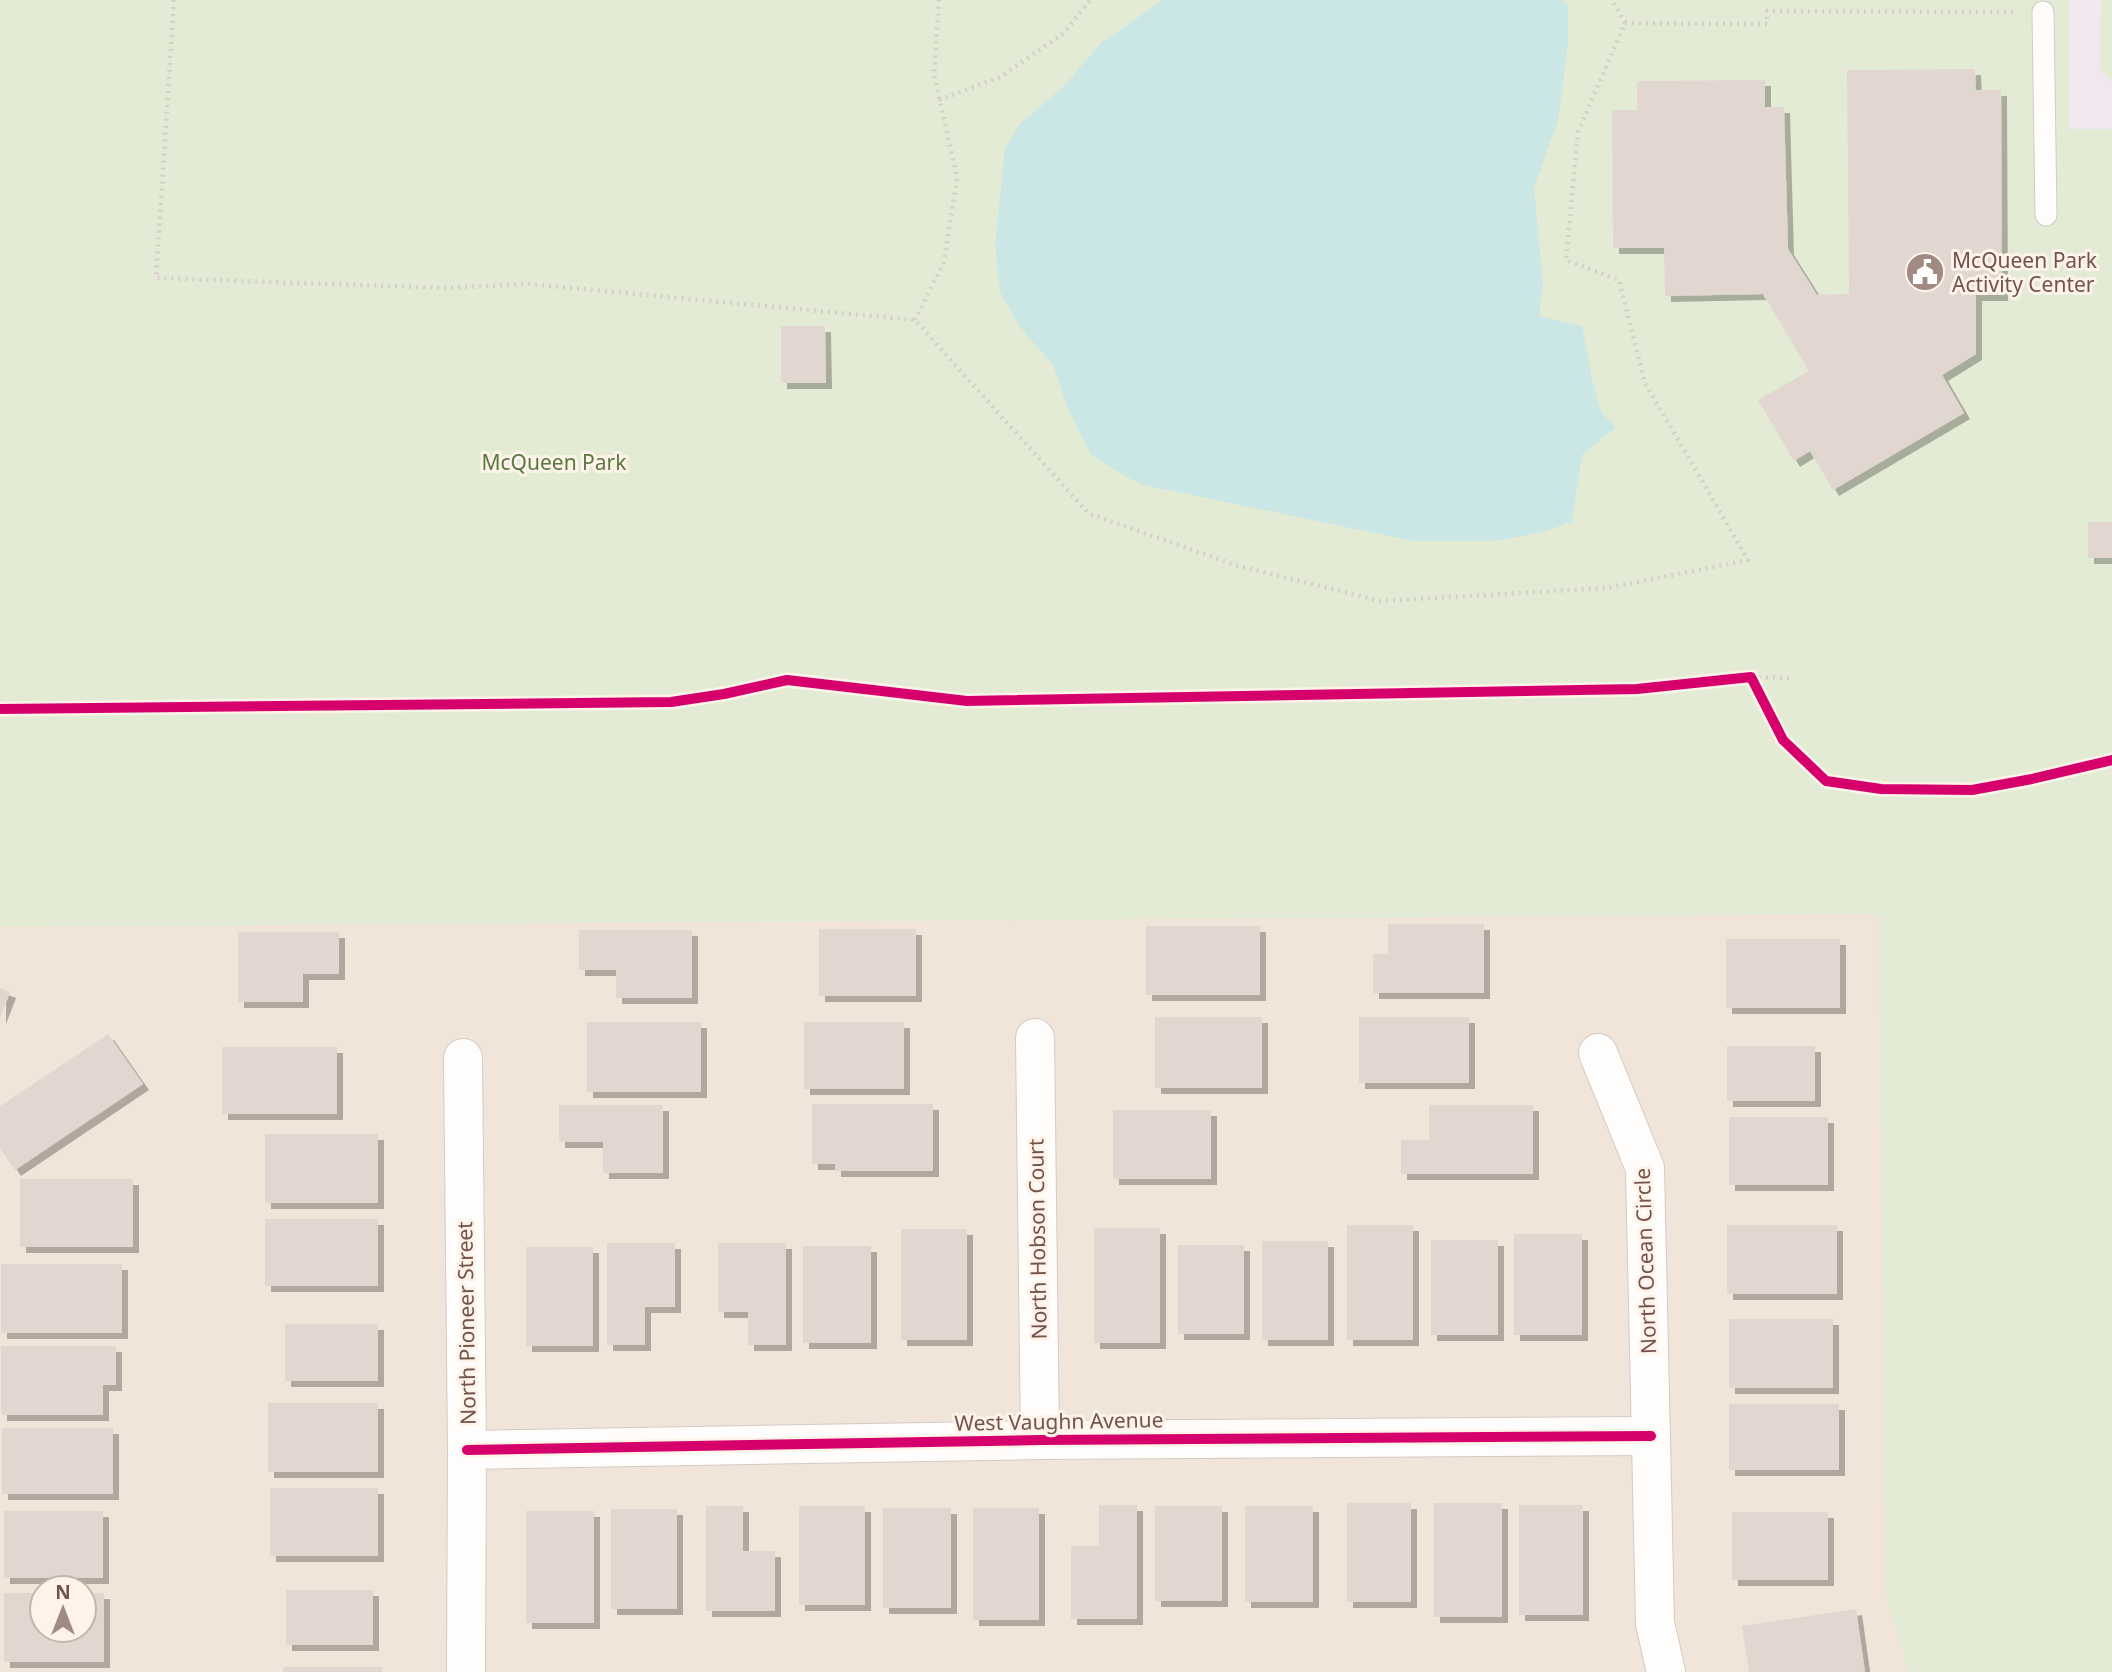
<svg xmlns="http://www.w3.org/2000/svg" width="2112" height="1672" font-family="'Noto Sans',sans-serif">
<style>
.residential{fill:#f1e4d9;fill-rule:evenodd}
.education{fill:#f0e7f1}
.green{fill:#e4ebd4}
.water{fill:#cae7e6}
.building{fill:#e2d6d1;filter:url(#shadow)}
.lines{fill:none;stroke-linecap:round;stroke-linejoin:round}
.service-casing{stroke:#d4cac6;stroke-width:23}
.minor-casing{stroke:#d4cac6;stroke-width:40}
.path{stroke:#d7cdca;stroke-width:4.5;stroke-dasharray:2 5;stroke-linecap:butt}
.service{stroke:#fefdfc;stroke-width:21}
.minor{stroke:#fefdfc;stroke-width:38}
.cycleway-casing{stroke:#fef3e9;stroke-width:15}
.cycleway{stroke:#d6006c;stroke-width:10}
.labels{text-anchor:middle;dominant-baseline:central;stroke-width:6;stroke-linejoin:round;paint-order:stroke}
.poi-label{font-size:21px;fill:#73534a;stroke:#fef3e9;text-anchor:start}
.park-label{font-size:21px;fill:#5a7842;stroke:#fef3e9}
.street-label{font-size:21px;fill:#73534a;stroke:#fef3e9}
</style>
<defs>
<filter id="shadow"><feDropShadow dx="6" dy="6" stdDeviation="0" flood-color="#0004"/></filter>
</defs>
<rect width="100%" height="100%" fill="#f5efe9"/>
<!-- residential -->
<path class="residential" d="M1880 914 1886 1595 1909 1672H0V927ZM42 1588H84V1630H42Z"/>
<!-- education -->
<rect class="education" x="2069" y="0" width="43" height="129"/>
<!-- green -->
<g class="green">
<polygon points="0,0 2069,0 2069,129 2112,129 2112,1672 1909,1672 1886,1595 1879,914 0,927"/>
<polygon points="2101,0 2112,0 2112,81 2100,69"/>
</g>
<!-- water -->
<polygon class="water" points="1163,0 1562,0 1568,5 1568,43 1558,120 1534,188 1543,283 1539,316 1582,326 1592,379 1601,412 1616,427 1582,455 1572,522 1543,532 1495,541 1413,541 1139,484 1091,455 1067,407 1053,365 1019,326 1000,292 995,245 1005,149 1019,125 1063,87 1101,43"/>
<!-- building -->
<g class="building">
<polygon points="1975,69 1976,90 2001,90 2002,295 1976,295 1976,354 1942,375 1964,413 1833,490 1810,451 1794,461 1758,400 1809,371 1763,294 1665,296 1664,248 1613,248 1612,110 1637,110 1637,81 1765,80 1765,107 1784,107 1788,249 1817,295 1849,294 1847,70"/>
<polygon points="781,326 825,326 826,383 781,383"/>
<rect x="2088" y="522" width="24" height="36"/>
<polygon points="1388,924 1484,924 1484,993 1373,993 1373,954 1388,954"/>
<rect x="1146" y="926" width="114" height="69"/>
<rect x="819" y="929" width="97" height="67"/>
<polygon points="579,930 692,930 692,998 616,998 616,970 579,970"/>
<polygon points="238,932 339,932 339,974 303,974 303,1002 238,1002"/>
<rect x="1726" y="939" width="114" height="69"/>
<polygon points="0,988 10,992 0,1018"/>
<rect x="1155" y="1017" width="107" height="71"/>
<rect x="1359" y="1017" width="110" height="66"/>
<rect x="587" y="1022" width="114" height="70"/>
<rect x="804" y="1022" width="100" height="67"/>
<polygon points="108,1034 143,1084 15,1170 0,1148 0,1106"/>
<rect x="1727" y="1046" width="88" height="55"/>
<rect x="222" y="1047" width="115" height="67"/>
<polygon points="812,1104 933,1104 933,1171 835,1171 835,1164 812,1164"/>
<polygon points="559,1105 663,1105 663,1173 603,1173 603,1142 559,1142"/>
<polygon points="1429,1105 1533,1105 1533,1174 1401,1174 1401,1140 1429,1140"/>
<rect x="1113" y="1110" width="98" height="69"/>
<rect x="1729" y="1117" width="99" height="68"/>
<rect x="265" y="1134" width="113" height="69"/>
<rect x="20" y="1179" width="113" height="68"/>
<rect x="265" y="1219" width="113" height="67"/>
<rect x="1347" y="1225" width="66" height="115"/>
<rect x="1727" y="1225" width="110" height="69"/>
<rect x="1094" y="1228" width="66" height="115"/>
<rect x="901" y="1229" width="66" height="111"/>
<rect x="1514" y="1234" width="68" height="101"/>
<rect x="1431" y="1240" width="67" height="95"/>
<rect x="1262" y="1241" width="66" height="99"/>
<polygon points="607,1243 675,1243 675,1307 645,1307 645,1345 607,1345"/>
<polygon points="718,1243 786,1243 786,1345 748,1345 748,1312 718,1312"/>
<rect x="1178" y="1245" width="66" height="89"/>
<rect x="803" y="1246" width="68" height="97"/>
<rect x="526" y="1247" width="67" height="99"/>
<rect x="1" y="1264" width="121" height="69"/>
<rect x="1729" y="1319" width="104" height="69"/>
<rect x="285" y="1324" width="93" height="57"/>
<polygon points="1,1346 116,1346 116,1385 103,1385 103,1415 1,1415"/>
<rect x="268" y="1403" width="110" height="69"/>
<rect x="1729" y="1404" width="110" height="66"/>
<rect x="2" y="1428" width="111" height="66"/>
<rect x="270" y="1488" width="108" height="68"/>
<rect x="1347" y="1503" width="64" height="99"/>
<rect x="1434" y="1503" width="68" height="114"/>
<polygon points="1099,1505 1137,1505 1137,1619 1071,1619 1071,1546 1099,1546"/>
<rect x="1519" y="1505" width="64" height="110"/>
<polygon points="706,1506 743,1506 743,1551 775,1551 775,1611 706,1611"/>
<rect x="799" y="1506" width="66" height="99"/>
<rect x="1155" y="1506" width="67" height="95"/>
<rect x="1245" y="1506" width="68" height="96"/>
<rect x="883" y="1508" width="68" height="100"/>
<rect x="973" y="1508" width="66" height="112"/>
<rect x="611" y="1509" width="66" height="100"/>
<rect x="4" y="1511" width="99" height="67"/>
<rect x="526" y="1511" width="68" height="112"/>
<rect x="1732" y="1512" width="96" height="68"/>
<rect x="286" y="1590" width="87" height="55"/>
<polygon points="4,1593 42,1593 42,1630 84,1630 84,1593 104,1593 104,1662 4,1662"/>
<polygon points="1856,1609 1865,1672 1749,1672 1742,1626"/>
<rect x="283" y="1667" width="99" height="5"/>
</g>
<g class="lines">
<!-- service casing -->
<g class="service-casing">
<polyline id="service" points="2043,12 2046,215"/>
</g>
<!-- minor casing -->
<g class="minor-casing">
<g id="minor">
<polyline points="1035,1038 1040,1440"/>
<polyline points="1598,1053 1645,1168 1655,1623 1666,1672"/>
<polyline points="463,1058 467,1450 466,1672"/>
<polyline points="467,1450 1040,1440 1651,1436"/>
</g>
</g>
<!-- path -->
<g class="path">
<polyline points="174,0 156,278 445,288 529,284 915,320 1088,513 1235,565 1380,601 1607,588 1748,560 1645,383 1619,280 1566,260 1578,132 1625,23 1612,0"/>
<polyline points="1625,23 1767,24 1767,11 2014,12"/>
<polyline points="939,100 1000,77 1064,33 1090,0"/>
<polyline points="915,320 944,262 957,177 934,75 939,0"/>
<polyline points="1752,677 1789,678"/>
<polyline points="0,709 671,702 724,694 787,680 967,701 1637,689 1751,677 1783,740 1826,781 1881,789 1972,790 2032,779 2112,760"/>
</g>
<!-- service -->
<use href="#service" class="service"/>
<!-- minor -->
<use href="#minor" class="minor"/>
<!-- cycleway casing -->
<g class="cycleway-casing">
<g id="cycleway">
<polyline points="0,709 671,702 724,694 787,680 967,701 1637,689 1751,677 1783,740 1826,781 1881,789 1972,790 2032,779 2112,760"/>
<polyline points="467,1450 1040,1440 1651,1436"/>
</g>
</g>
<!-- cycleway -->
<use href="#cycleway" class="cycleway"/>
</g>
<!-- icons -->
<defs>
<g id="civic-disc" transform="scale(2.0125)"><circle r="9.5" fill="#a08a82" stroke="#fef3e9"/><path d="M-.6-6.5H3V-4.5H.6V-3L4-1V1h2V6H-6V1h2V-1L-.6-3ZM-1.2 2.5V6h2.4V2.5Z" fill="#fff"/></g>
</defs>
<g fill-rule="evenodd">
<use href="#civic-disc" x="1925" y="272"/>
</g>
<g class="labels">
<!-- poi labels -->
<g class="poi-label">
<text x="1952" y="260">McQueen Park<tspan x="1952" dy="24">Activity Center</tspan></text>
</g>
<!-- park labels -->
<g class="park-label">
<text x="554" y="462">McQueen Park</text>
</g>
<!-- street labels -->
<g class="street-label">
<text transform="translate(1037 1239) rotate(-91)">North Hobson Court</text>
<text transform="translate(1645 1261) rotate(-92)">North Ocean Circle</text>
<text transform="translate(466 1323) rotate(-91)">North Pioneer Street</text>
<text transform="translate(1059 1421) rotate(-1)">West Vaughn Avenue</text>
</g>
</g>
<!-- north arrow -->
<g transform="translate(63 1609)"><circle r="33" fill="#fef3e9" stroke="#c6b3a9" stroke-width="2"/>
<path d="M0-5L12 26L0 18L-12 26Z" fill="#a08a82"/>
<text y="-10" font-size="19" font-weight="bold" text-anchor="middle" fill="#73534a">N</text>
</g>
</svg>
